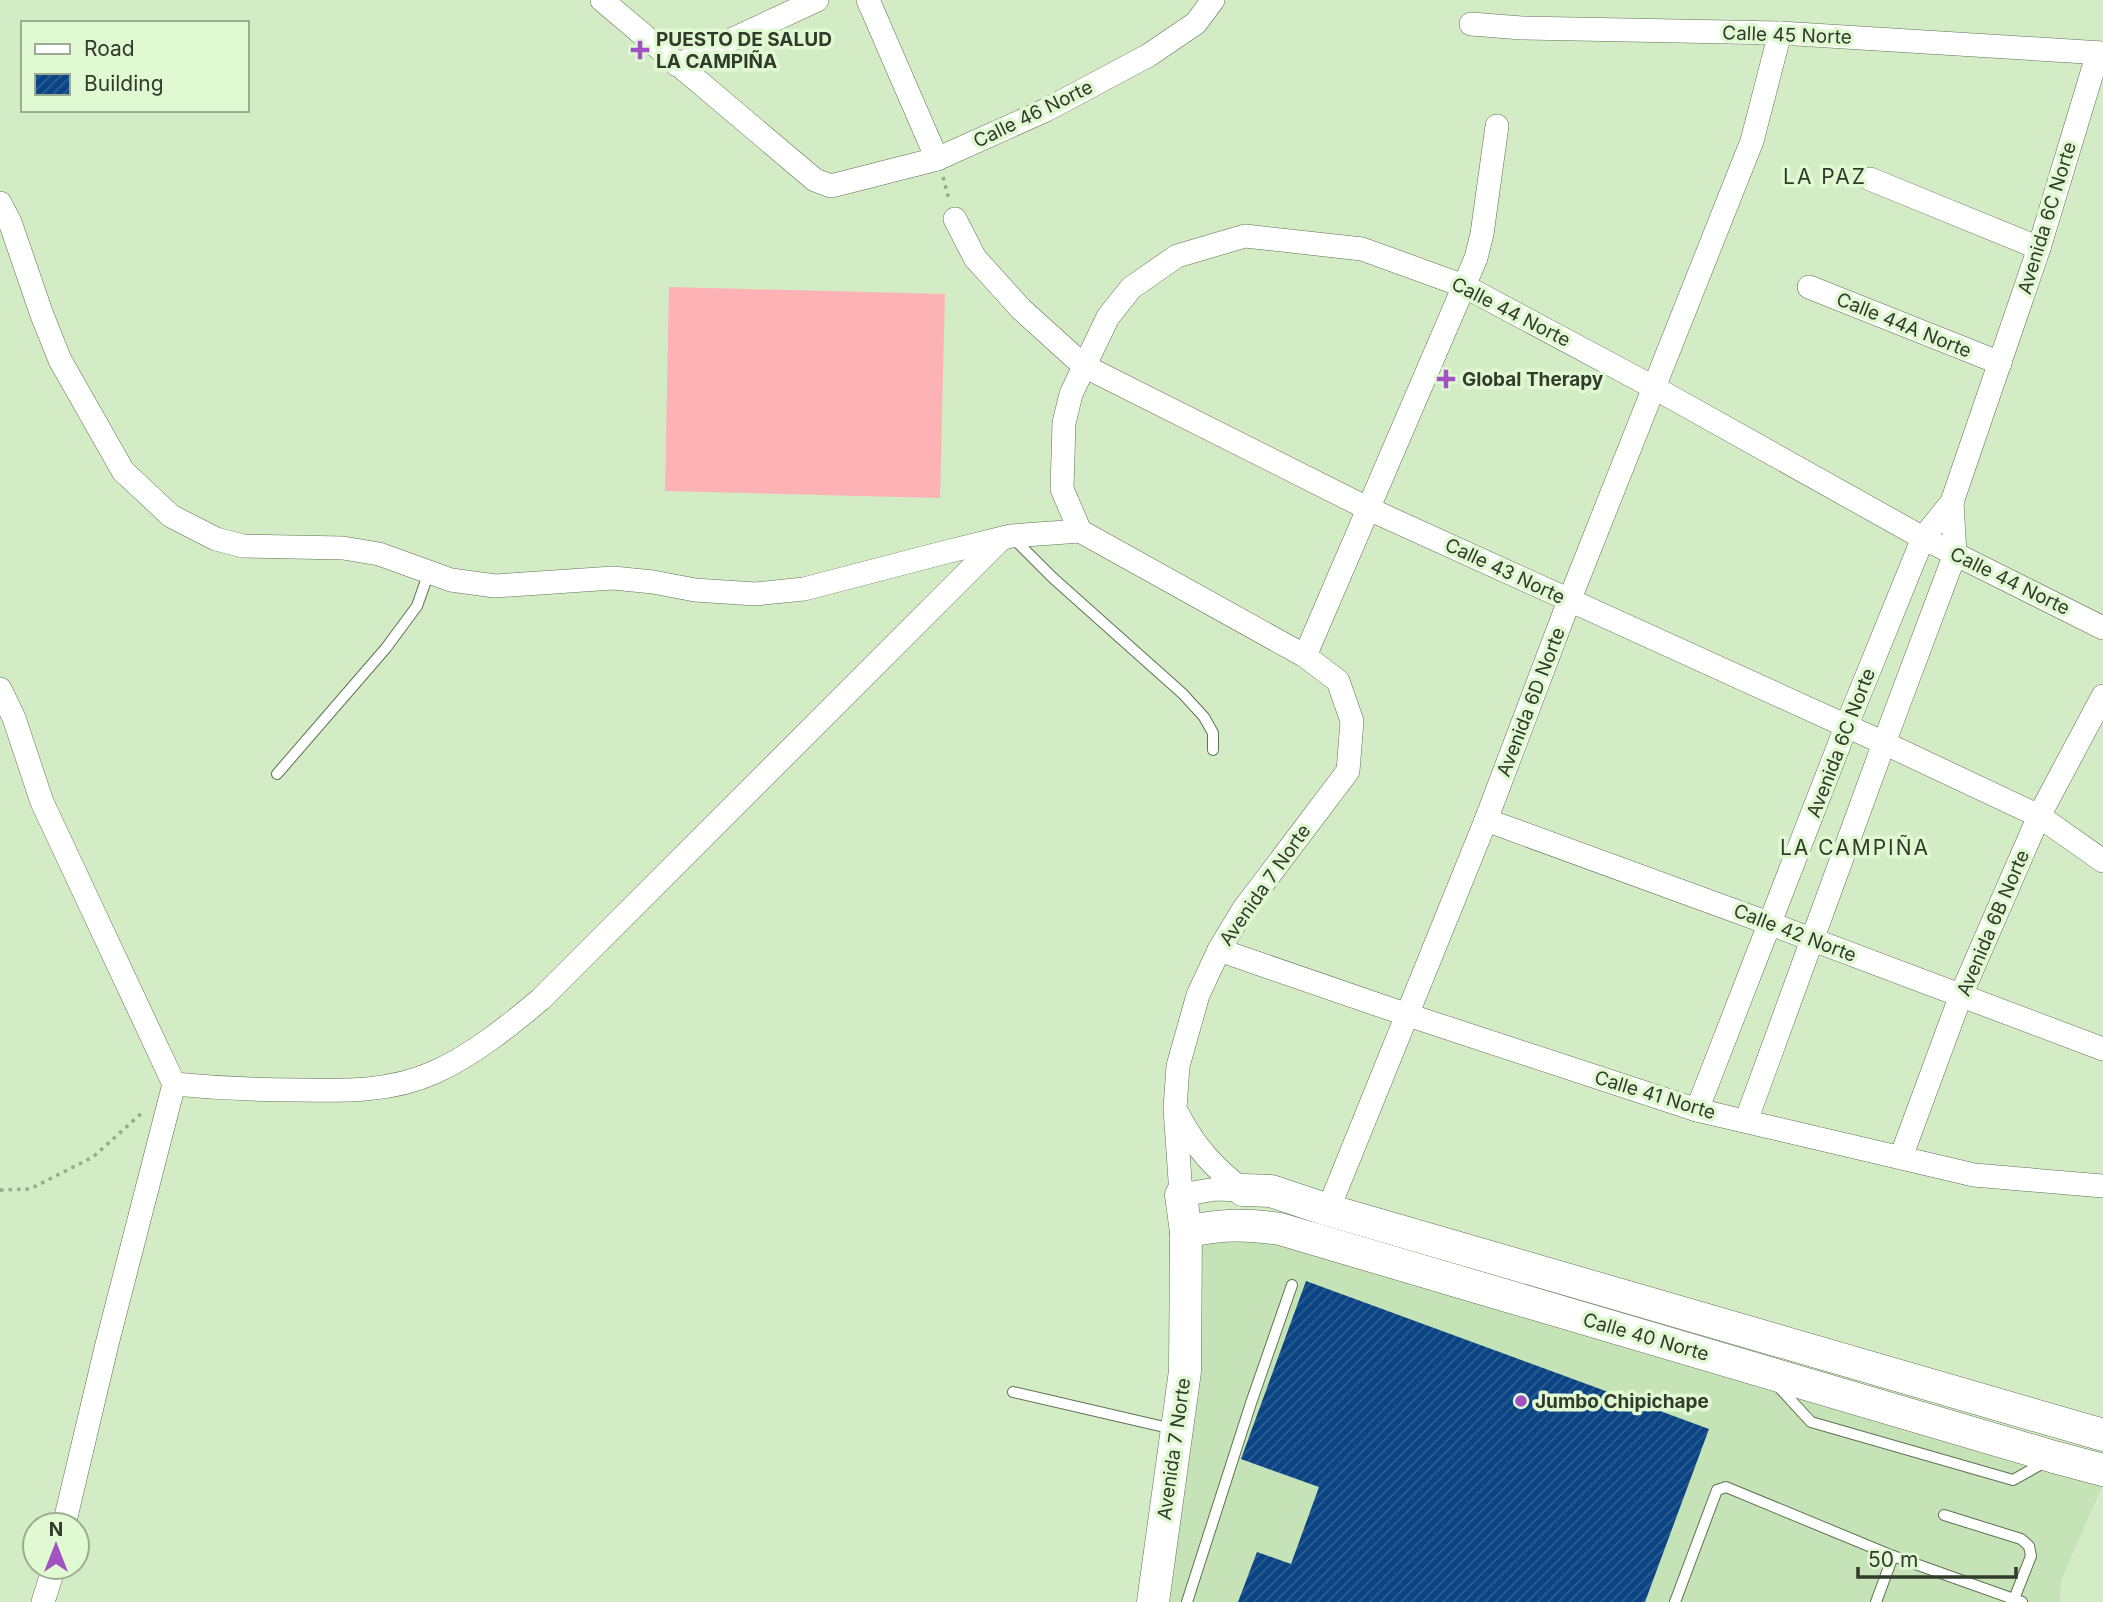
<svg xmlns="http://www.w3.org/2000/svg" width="2103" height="1602" font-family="Inter,sans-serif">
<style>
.built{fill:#c6e3b7}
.garden{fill:#fdb2b6}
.building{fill:url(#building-hatch)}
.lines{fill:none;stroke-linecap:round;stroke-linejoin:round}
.lane-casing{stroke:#5d7352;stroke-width:12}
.street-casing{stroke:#5d7352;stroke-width:24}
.secondary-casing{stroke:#5d7352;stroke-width:33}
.path{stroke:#96aa8c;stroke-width:3.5;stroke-dasharray:3.5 5;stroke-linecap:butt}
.lane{stroke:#fff;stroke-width:10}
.street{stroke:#fff;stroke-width:23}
.secondary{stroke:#fff;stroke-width:32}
.poi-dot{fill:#a252c2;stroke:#e0f9d3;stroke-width:2.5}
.labels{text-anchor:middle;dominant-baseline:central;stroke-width:7;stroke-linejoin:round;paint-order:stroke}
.street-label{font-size:19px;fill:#313b2c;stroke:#e0f9d3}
.poi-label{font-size:19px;font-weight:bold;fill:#313b2c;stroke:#e0f9d3;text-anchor:start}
.neighbourhood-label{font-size:21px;letter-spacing:2px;fill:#313b2c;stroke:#e0f9d3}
</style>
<defs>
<pattern id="building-hatch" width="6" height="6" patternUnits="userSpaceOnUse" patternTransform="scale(1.75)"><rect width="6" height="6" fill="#0a4484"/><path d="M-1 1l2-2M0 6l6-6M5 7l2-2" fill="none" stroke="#2f5e90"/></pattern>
</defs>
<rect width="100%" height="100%" fill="#d3ecc6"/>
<!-- built -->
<polygon class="built" points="1213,1225 2103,1484 2061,1581 2060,1602 1153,1602 1186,1232"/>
<!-- garden -->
<polygon class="garden" points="669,287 945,294 940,498 665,491"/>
<!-- building -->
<polygon class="building" points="1306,1281 1709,1429 1645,1602 1238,1602 1257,1552 1291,1564 1319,1487 1241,1459"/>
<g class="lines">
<!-- lane casing -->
<g class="lane-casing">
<g id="lane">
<polyline points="1012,537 1053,578 1183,694 1204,717 1213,733 1213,750"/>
<polyline points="277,774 386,648 417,606 429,572"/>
<polyline points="1777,1385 1811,1422 2013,1480 2047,1461"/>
<polyline points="1013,1392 1173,1429"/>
<polyline points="1944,1515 2021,1539 2029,1546 2031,1556 2014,1599"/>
<polyline points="1187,1602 1251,1403 1292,1285"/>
<polyline points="1675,1602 1717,1490 1726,1487 1893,1556 2022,1602"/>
<polyline points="1876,1602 1893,1556"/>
</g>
</g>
<!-- street casing -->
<g class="street-casing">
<g id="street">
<polyline points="602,0 815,180 831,186 937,159 1046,110 1149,55 1196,23 1213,0"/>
<polyline points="868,0 937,159"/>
<polyline points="1471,24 1522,28 1780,33 2103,53"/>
<polyline points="677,65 817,0"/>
<polyline points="1870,179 2039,248"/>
<polyline points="0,203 10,222 42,315 60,360 123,471 171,516 216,539 243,546 343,548 379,554 451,580 495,586 613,578 653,582 695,590 755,594 804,589 942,553 1011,536 1080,531"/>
<polyline points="955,219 975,258 1021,309 1084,366 1369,509 1884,743 2039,816 2103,861"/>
<polyline points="1809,287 2000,363"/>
<polyline points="1080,531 1062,489 1064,423 1071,394 1108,317 1131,288 1177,256 1245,236 1362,249 1464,286 1653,387 1923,538 2103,628"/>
<polyline points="1080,531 1305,656 1338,681 1352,721 1348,771 1243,910 1219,950 1198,995 1178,1066 1175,1108 1181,1195 1216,1189 1243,1190"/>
<polyline points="1305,656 1476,258 1482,234 1497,126"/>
<polyline points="0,689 14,718 42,802 174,1084 107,1344 64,1525"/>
<polyline points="1486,820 1771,924 2103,1049"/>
<polyline points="1219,950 1408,1015 1697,1110 1974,1175 2103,1186"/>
<path d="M174 1084C215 1088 256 1090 298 1090 345 1091 391 1092 435 1072 473 1055 510 1025 541 999L1001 539"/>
<polyline points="1697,1110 1846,727 1923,538 1952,502 2039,248 2098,53"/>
<path d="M1179 1116C1195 1147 1215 1169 1243 1190"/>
<polyline points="1746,1121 1884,743 1955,554 1952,502"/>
<polyline points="1901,1157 1961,995 2039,816 2103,696"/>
<polyline points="1328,1210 1486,820 1569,601 1752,141 1780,33"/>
<polyline points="43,1602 54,1567"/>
</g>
</g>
<!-- secondary casing -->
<g class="secondary-casing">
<g id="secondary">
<polyline points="1243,1190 1271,1191 1328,1210 2103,1435"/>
<path d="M1186 1232C1221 1224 1244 1224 1280 1229L2054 1457 2103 1470"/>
<polyline points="1153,1602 1185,1371 1186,1232 1181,1195"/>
</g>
</g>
<!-- path -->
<g class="path">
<polyline points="943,177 949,200"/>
<polyline points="0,1190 30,1189 93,1157 144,1111"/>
</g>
<!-- lane -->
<use href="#lane" class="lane"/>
<!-- street -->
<use href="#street" class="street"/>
<!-- secondary -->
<use href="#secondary" class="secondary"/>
</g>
<!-- markers -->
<g class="poi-dot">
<path d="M636.5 39.5h7v7h7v7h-7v7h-7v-7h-7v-7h7z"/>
<path d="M1442.5 368.5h7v7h7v7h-7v7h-7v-7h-7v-7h7z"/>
<circle cx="1521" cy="1401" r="7"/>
</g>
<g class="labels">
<!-- street labels -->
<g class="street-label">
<text transform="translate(1787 35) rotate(2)">Calle 45 Norte</text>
<text transform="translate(1033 114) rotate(-26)">Calle 46 Norte</text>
<text transform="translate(2047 218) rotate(-73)">Avenida 6C Norte</text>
<text transform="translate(1511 312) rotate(27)">Calle 44 Norte</text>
<text transform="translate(1904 325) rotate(22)">Calle 44A Norte</text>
<text transform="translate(1505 571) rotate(25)">Calle 43 Norte</text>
<text transform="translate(2010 581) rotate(26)">Calle 44 Norte</text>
<text transform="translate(1531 702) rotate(-69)">Avenida 6D Norte</text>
<text transform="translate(1841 743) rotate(-69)">Avenida 6C Norte</text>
<text transform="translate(1265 885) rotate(-55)">Avenida 7 Norte</text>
<text transform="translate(1993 923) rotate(-67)">Avenida 6B Norte</text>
<text transform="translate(1795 933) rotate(21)">Calle 42 Norte</text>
<text transform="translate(1655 1095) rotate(17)">Calle 41 Norte</text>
<text transform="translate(1646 1337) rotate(16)">Calle 40 Norte</text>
<text transform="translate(1174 1449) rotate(-82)">Avenida 7 Norte</text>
</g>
<!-- poi labels -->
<g class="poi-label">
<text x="656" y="39">PUESTO DE SALUD<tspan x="656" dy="22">LA CAMPIÑA</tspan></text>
<text x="1462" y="379">Global Therapy</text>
<text x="1535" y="1401">Jumbo Chipichape</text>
</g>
<!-- neighbourhood labels -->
<g class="neighbourhood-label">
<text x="1825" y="176">LA PAZ</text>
<text x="1855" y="847">LA CAMPIÑA</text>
</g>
</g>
<!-- legend -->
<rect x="21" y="21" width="228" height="91" fill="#e0f9d3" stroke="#9aad90" stroke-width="2"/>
<rect x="35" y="44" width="35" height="10" fill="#ffffff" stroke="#9aad90" stroke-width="2"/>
<text x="84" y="56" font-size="21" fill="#313b2c">Road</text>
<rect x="35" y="74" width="35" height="21" fill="url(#building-hatch)" stroke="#9aad90" stroke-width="2"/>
<text x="84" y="91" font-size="21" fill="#313b2c">Building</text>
<!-- north arrow -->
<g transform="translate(56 1546)"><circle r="33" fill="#e0f9d3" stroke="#9aad90" stroke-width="2"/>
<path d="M0-5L12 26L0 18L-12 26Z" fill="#a252c2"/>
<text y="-10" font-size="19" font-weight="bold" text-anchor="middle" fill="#313b2c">N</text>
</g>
<!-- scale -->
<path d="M1858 1567v10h158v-10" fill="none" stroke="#313b2c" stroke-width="3.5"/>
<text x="1868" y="1567" font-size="21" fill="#313b2c" stroke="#e0f9d3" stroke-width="5" paint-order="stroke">50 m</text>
</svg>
